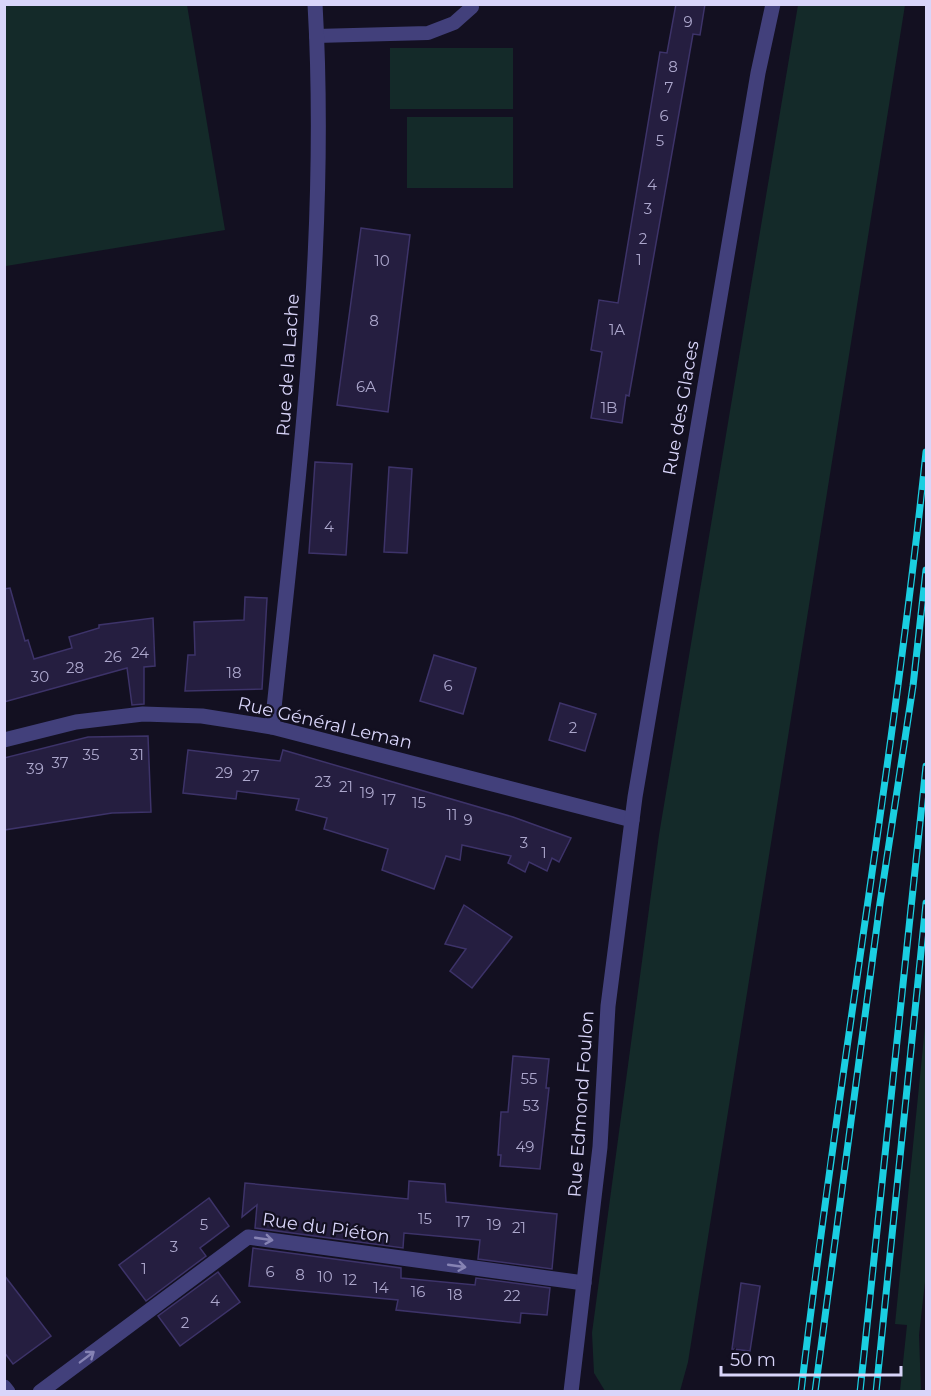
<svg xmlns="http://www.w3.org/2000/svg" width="931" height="1396" font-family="Montserrat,sans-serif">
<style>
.green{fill:#142a29}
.building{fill:#251e40;stroke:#3d3369;stroke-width:1.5}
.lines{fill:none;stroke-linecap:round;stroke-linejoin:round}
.service{stroke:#42407b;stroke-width:14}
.minor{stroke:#42407b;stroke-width:15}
.rail-casing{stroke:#1acee1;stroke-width:7}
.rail{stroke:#131021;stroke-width:4.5;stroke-dasharray:14;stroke-linecap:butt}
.oneway{stroke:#8683b4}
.labels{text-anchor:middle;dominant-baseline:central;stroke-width:4.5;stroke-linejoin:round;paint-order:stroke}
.number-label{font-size:15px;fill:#aca7cc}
.street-label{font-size:18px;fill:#d9d5fa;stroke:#131021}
</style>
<rect width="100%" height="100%" fill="#131021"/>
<!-- green -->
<g class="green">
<polygon points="4,5 187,5 225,230 6,266"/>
<polygon points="798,5 905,5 688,1362 680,1391 605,1391 594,1373 592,1333 659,835"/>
<rect x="390" y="48" width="123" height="61"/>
<rect x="407" y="117" width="106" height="71"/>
<polygon points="926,1017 926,1273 919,1335 921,1391 900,1391 907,1325 895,1324"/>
</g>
<!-- building -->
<g class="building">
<polygon points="676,4 705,4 700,35 693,34 629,396 626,395 622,423 591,418 602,352 591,350 599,300 618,303 660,52 667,53"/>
<polygon points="361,228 410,235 388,412 337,405"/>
<polygon points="315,462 352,464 346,555 309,553"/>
<polygon points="389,467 412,469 407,553 384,552"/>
<polygon points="10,588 25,641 28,640 34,659 72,648 69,637 99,628 99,625 153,618 155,666 144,667 144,704 132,705 127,668 4,702 4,589"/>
<polygon points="245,597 267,598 262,689 185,691 188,655 195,655 194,622 244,620"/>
<polygon points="434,655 476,668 463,714 420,701"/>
<polygon points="560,703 596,714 585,751 549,740"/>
<polygon points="148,736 151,812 112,813 4,830 4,758 88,737"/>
<polygon points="188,750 280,761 283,750 513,817 571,838 559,862 552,858 547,871 529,862 525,872 508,863 511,856 462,845 460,860 446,856 434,889 382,870 388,849 324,829 327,818 296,810 299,799 237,791 236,799 183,793"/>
<polygon points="464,905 512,937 472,988 450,971 466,949 445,944"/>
<polygon points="513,1056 549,1059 546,1088 549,1088 540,1169 500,1166 501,1155 498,1155 501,1112 508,1112"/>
<polygon points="409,1181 445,1184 446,1202 557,1214 552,1269 478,1259 480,1240 404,1233 403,1248 255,1228 257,1205 242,1217 245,1183 408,1199"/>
<polygon points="209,1198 229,1226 200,1248 206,1256 146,1301 119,1265"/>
<polygon points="253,1248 401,1268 401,1278 475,1285 476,1278 550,1288 547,1315 521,1313 520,1323 396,1310 398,1300 249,1286"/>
<polygon points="218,1272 240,1302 180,1346 158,1316"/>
<polygon points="4,1275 51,1336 13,1364 4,1352"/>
<polygon points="741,1283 760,1286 750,1351 732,1349"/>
</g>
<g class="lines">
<!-- service -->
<polyline class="service" points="316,36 428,33 454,23 472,7"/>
<!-- minor -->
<g class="minor">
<path d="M272 727C297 487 329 246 315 4"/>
<polyline points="4,740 76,722 143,714 202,716 272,727 632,820"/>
<polyline points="4,1387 8,1392"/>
<polyline points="40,1392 248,1237 584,1283"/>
<polyline points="571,1392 600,1147 608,1006 635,797 758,73 773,4"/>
</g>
<!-- rail casing -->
<g class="rail-casing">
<g id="rail">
<path d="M801 1392C838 1078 893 766 926 452"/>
<polyline points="815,1392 880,903 913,686 926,570"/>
<polyline points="860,1392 926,766"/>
<polyline points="876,1392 926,903"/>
</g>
</g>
<!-- rail -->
<use href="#rail" class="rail"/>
</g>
<!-- one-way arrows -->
<defs><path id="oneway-shaft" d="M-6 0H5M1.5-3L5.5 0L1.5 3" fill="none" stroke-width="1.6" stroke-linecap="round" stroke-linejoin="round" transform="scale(1.5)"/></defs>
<g class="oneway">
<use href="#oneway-shaft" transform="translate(264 1239) rotate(8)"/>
<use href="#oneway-shaft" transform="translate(457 1266) rotate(8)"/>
<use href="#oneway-shaft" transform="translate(87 1357) rotate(-37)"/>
</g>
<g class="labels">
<!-- number labels -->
<g class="number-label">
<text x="688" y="21">9</text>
<text x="673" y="66">8</text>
<text x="669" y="87">7</text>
<text x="664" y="115">6</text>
<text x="660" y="140">5</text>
<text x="652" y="184">4</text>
<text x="648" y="208">3</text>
<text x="643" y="238">2</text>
<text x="639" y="259">1</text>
<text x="382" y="260">10</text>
<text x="374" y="320">8</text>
<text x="617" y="329">1A</text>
<text x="366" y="386">6A</text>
<text x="609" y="407">1B</text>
<text x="329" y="526">4</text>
<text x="140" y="652">24</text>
<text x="113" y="656">26</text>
<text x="75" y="667">28</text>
<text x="234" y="672">18</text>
<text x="40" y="676">30</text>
<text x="448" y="685">6</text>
<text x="573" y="727">2</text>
<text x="91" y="754">35</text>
<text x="137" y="754">31</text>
<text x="60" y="762">37</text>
<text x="35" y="768">39</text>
<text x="224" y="772">29</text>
<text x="251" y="775">27</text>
<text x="323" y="781">23</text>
<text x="346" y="786">21</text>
<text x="367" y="792">19</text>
<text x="389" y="799">17</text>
<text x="419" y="802">15</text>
<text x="452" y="814">11</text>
<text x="468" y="819">9</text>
<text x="524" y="842">3</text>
<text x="544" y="852">1</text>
<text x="529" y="1078">55</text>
<text x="531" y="1105">53</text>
<text x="525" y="1146">49</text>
<text x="425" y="1218">15</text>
<text x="463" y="1221">17</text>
<text x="204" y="1224">5</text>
<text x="494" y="1224">19</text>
<text x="519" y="1227">21</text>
<text x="174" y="1246">3</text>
<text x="144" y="1268">1</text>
<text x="270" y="1271">6</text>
<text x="300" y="1274">8</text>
<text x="325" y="1276">10</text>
<text x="350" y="1279">12</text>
<text x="381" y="1287">14</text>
<text x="418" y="1291">16</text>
<text x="455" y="1294">18</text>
<text x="512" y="1295">22</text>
<text x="215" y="1300">4</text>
<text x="185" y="1322">2</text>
</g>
<!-- street labels -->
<g class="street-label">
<text transform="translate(288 365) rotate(-86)">Rue de la Lache</text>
<text transform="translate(681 408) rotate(-80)">Rue des Glaces</text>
<text transform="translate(325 723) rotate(13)">Rue Général Leman</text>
<text transform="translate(581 1104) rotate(-86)">Rue Edmond Foulon</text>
<text transform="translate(326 1228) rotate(8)">Rue du Piéton</text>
</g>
</g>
<!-- border -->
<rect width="931" height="1396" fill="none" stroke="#d9d5fa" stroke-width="12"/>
<!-- scale -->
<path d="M721 1366v9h180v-9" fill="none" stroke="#d9d5fa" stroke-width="3"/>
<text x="730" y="1366" font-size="18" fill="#d9d5fa" stroke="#131021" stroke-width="4.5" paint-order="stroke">50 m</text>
</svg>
